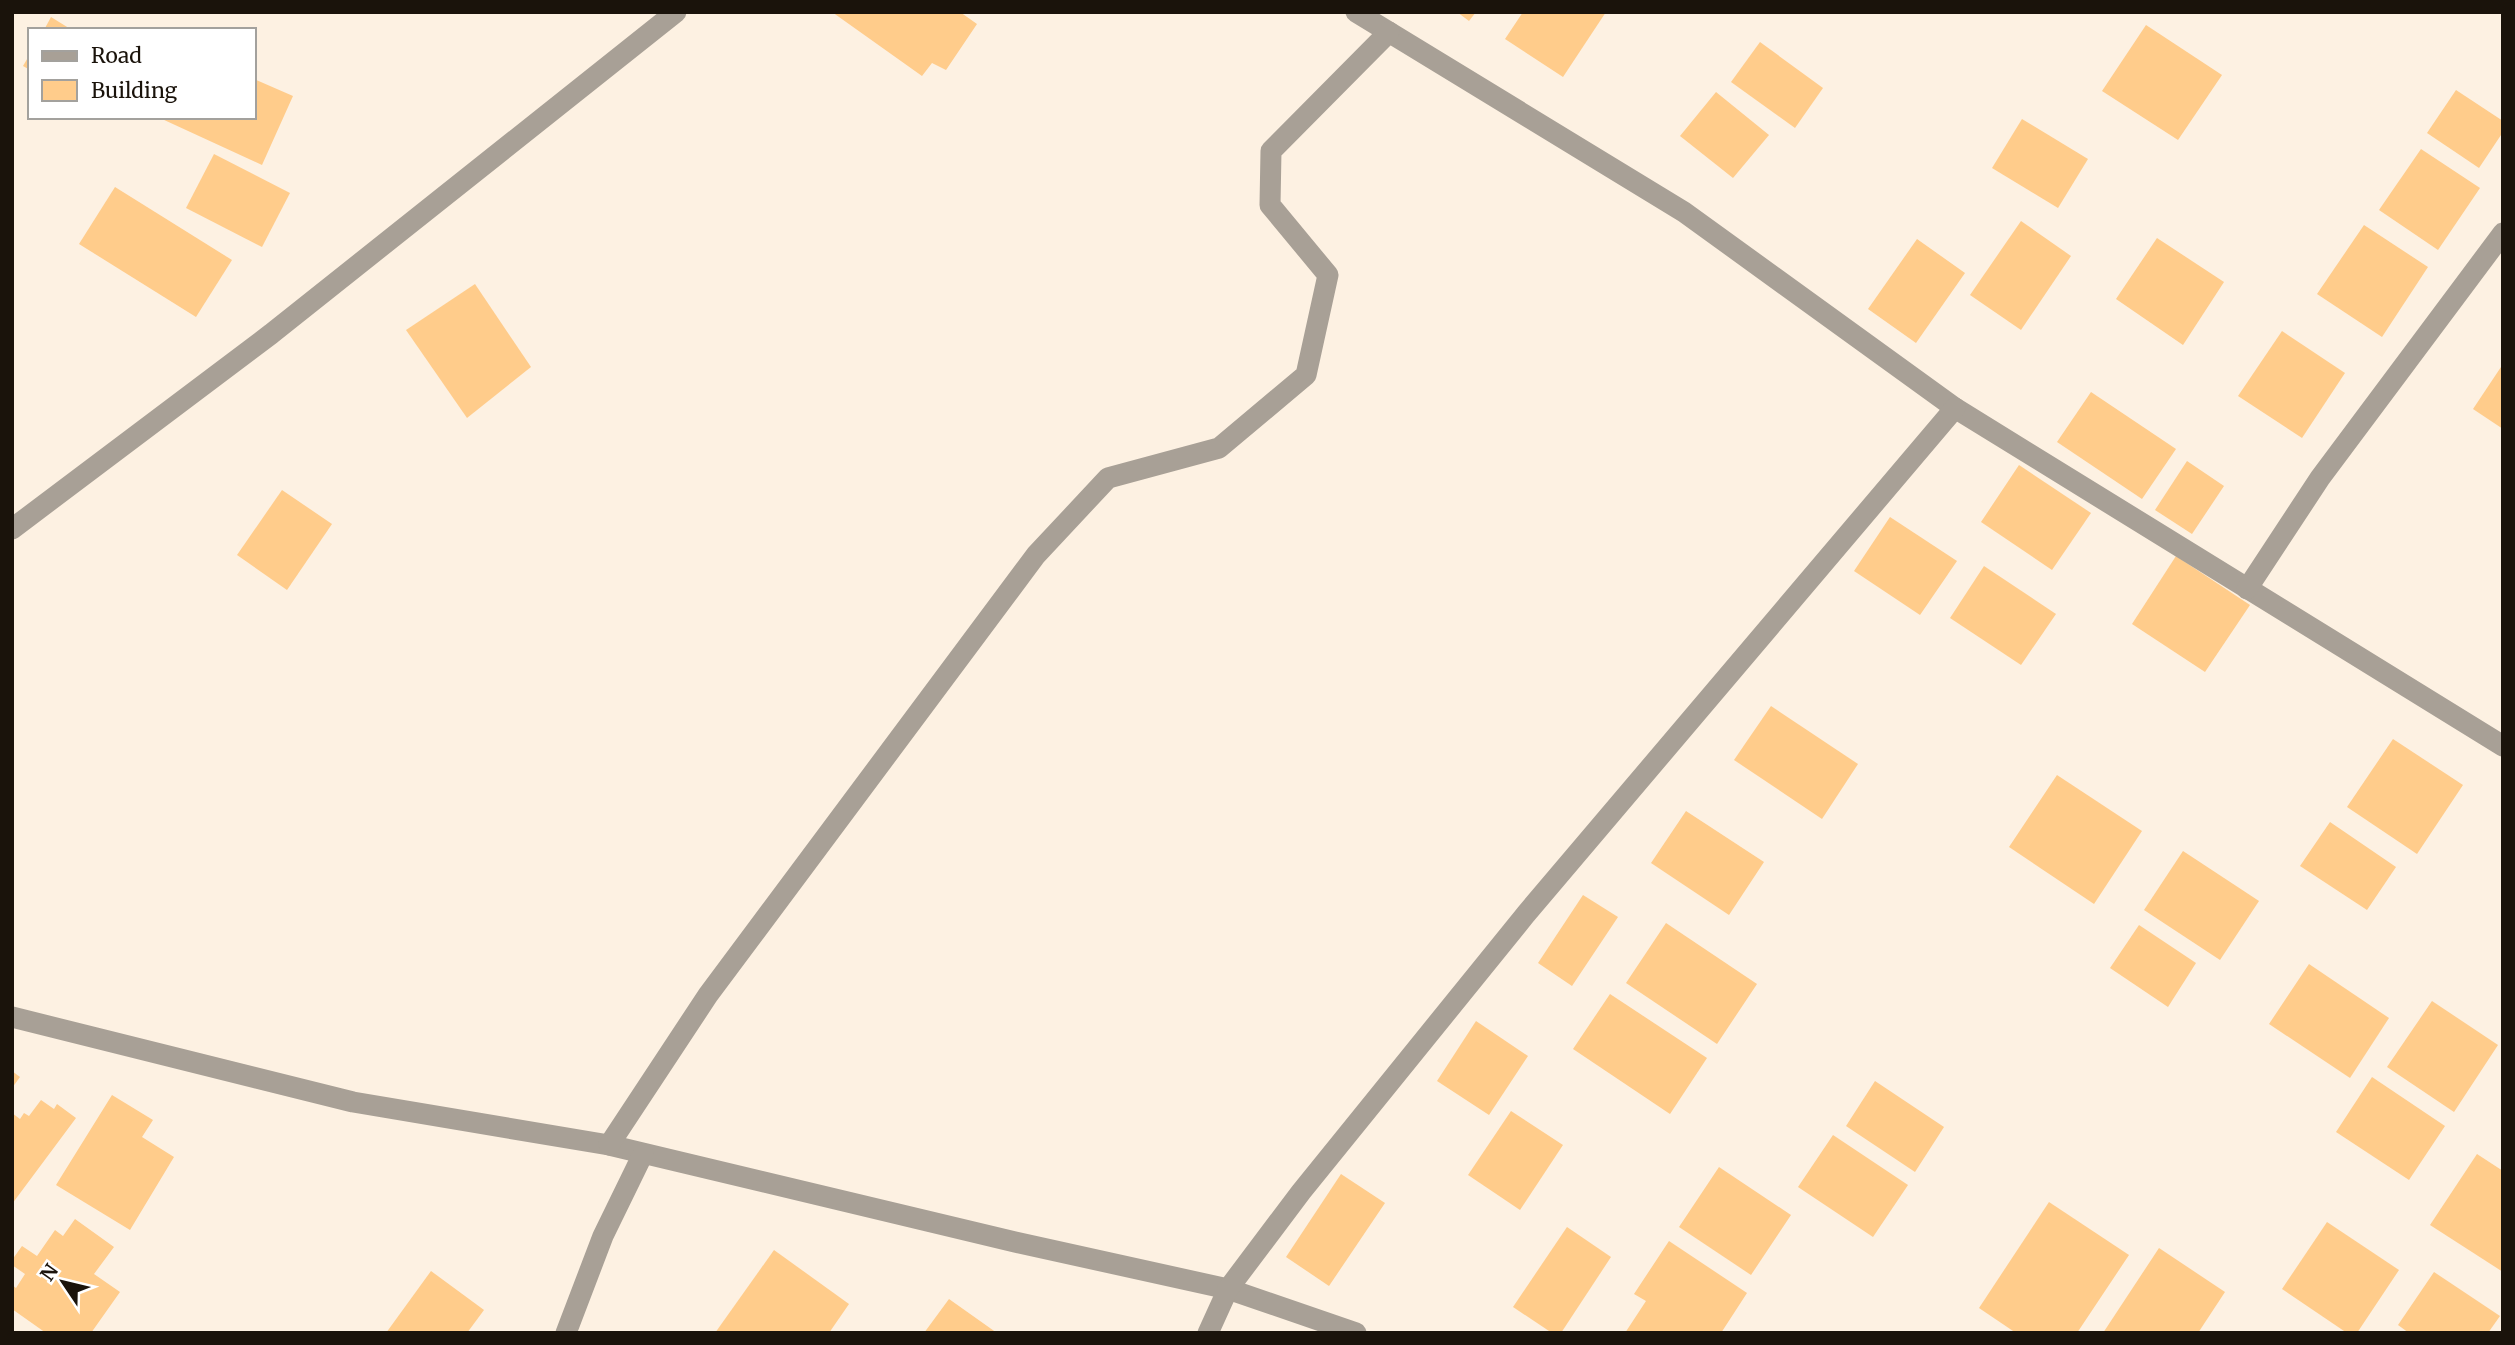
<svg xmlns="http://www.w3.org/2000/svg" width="2515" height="1345" font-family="Merriweather,serif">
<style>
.building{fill:#ffcc8b}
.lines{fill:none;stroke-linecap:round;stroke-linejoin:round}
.street{stroke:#a8a096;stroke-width:21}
</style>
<rect width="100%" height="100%" fill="#fdf1e2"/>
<!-- building -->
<g class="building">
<polygon points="832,12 960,12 977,24 946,70 932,63 922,76"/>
<polygon points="1457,12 1476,12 1469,21"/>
<polygon points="1523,12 1606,12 1563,77 1505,39"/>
<polygon points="51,17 72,30 44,30"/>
<polygon points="2146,25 2222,75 2178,140 2102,91"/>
<polygon points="1760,42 1823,88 1795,128 1731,82"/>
<polygon points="30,54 30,70 23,66"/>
<polygon points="254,79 293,96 262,165 162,119 163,117 254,117"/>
<polygon points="2456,90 2503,121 2503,132 2479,168 2427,133"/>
<polygon points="1716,92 1769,135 1733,178 1680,136"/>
<polygon points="2022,119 2088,159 2058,208 1992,168"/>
<polygon points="2421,149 2480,188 2438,250 2379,210"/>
<polygon points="214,154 290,193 262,247 186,208"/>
<polygon points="115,187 232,260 196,317 79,244"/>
<polygon points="2021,221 2071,256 2021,330 1970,295"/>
<polygon points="2364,225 2428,267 2382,337 2317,294"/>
<polygon points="2157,238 2224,282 2183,345 2116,299"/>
<polygon points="1917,239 1965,273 1916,343 1868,309"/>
<polygon points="475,284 531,367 467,418 406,330"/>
<polygon points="2282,331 2345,373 2302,438 2238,396"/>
<polygon points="2503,364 2503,429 2473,409"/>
<polygon points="2091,392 2176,449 2142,499 2057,442"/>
<polygon points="2187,461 2224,486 2192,534 2155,510"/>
<polygon points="2019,465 2091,513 2052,570 1981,522"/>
<polygon points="282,490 332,524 287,590 237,555"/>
<polygon points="1890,517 1957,561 1920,615 1854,571"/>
<polygon points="2176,556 2250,605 2205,672 2132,624"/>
<polygon points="1984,566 2056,614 2021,665 1950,618"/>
<polygon points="1771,706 1858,764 1822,819 1734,760"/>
<polygon points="2393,739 2463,785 2417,854 2347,807"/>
<polygon points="2057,775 2142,831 2094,904 2009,847"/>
<polygon points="1686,811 1764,862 1729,915 1651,863"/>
<polygon points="2330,822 2396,867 2367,910 2300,866"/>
<polygon points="2183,851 2259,901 2220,960 2144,910"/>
<polygon points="1583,895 1618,917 1572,986 1538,963"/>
<polygon points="1666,923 1757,984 1717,1044 1626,983"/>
<polygon points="2139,925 2196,963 2168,1007 2110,968"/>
<polygon points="2309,964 2389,1018 2350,1078 2269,1024"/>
<polygon points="1610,994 1707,1058 1670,1114 1573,1049"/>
<polygon points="2432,1001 2498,1045 2454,1112 2387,1067"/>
<polygon points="1476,1021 1528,1056 1489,1115 1437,1081"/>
<polygon points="12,1071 20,1077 12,1088"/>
<polygon points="2372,1077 2445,1126 2409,1180 2336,1132"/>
<polygon points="1875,1081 1944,1127 1915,1172 1846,1126"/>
<polygon points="112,1095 153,1120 142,1137 174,1157 130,1230 56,1185"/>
<polygon points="41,1100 54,1109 57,1104 76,1118 12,1204 12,1113 20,1119 24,1113 29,1116"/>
<polygon points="1511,1111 1563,1145 1520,1210 1468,1175"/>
<polygon points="1833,1135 1908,1185 1873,1237 1798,1187"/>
<polygon points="2477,1154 2503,1171 2503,1272 2430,1225"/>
<polygon points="1719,1167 1791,1215 1751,1275 1679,1227"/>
<polygon points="1341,1174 1385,1203 1329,1286 1286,1257"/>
<polygon points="2049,1202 2129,1255 2077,1333 2016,1333 1979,1308"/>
<polygon points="75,1219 114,1247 94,1274 120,1292 91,1333 46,1333 12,1309 12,1285 16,1288 25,1274 12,1265 12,1260 22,1246 37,1256 55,1230 63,1236"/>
<polygon points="2327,1222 2399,1270 2357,1333 2347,1333 2282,1289"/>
<polygon points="1567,1227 1611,1257 1561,1333 1552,1333 1513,1307"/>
<polygon points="1669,1241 1747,1293 1721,1333 1625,1333 1646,1301 1634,1294"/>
<polygon points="2159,1248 2225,1292 2198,1333 2103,1333"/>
<polygon points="774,1250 849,1304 829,1333 715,1333"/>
<polygon points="431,1271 484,1310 467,1333 386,1333"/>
<polygon points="2434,1272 2500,1316 2488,1333 2409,1333 2398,1325"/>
<polygon points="949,1299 997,1333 924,1333"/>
</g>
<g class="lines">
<!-- street -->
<g class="street">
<polyline points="1356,12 1684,212 1955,408 2503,746"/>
<polyline points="12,529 271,334 676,12"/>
<polyline points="2247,589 2320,478 2503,233"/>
<polyline points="12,1017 353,1102 609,1145 1015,1242 1228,1289 1356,1333"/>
<polyline points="609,1145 708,995 1036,555 1108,478 1219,448 1306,375 1328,275 1270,205 1271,151 1389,32"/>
<polyline points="566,1333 603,1236 643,1154"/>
<polyline points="1208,1333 1228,1289 1301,1192 1526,914 1955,408"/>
</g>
</g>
<!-- border -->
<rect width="2515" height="1345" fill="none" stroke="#1a130b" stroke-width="28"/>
<!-- legend -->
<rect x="28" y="28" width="228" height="91" fill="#ffffff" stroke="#a3a19d" stroke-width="2"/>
<rect x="42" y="51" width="35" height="10" fill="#a8a096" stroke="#a3a19d" stroke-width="2"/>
<text x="91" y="63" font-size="21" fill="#1a130b">Road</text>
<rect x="42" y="80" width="35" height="21" fill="#ffcc8b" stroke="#a3a19d" stroke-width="2"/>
<text x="91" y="98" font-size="21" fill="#1a130b">Building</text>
<!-- north arrow -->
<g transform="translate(63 1282) rotate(305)" stroke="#ffffff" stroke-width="5" paint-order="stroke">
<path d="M0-5L12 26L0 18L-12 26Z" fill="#1a130b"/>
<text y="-10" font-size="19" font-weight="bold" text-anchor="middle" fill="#1a130b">N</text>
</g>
</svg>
